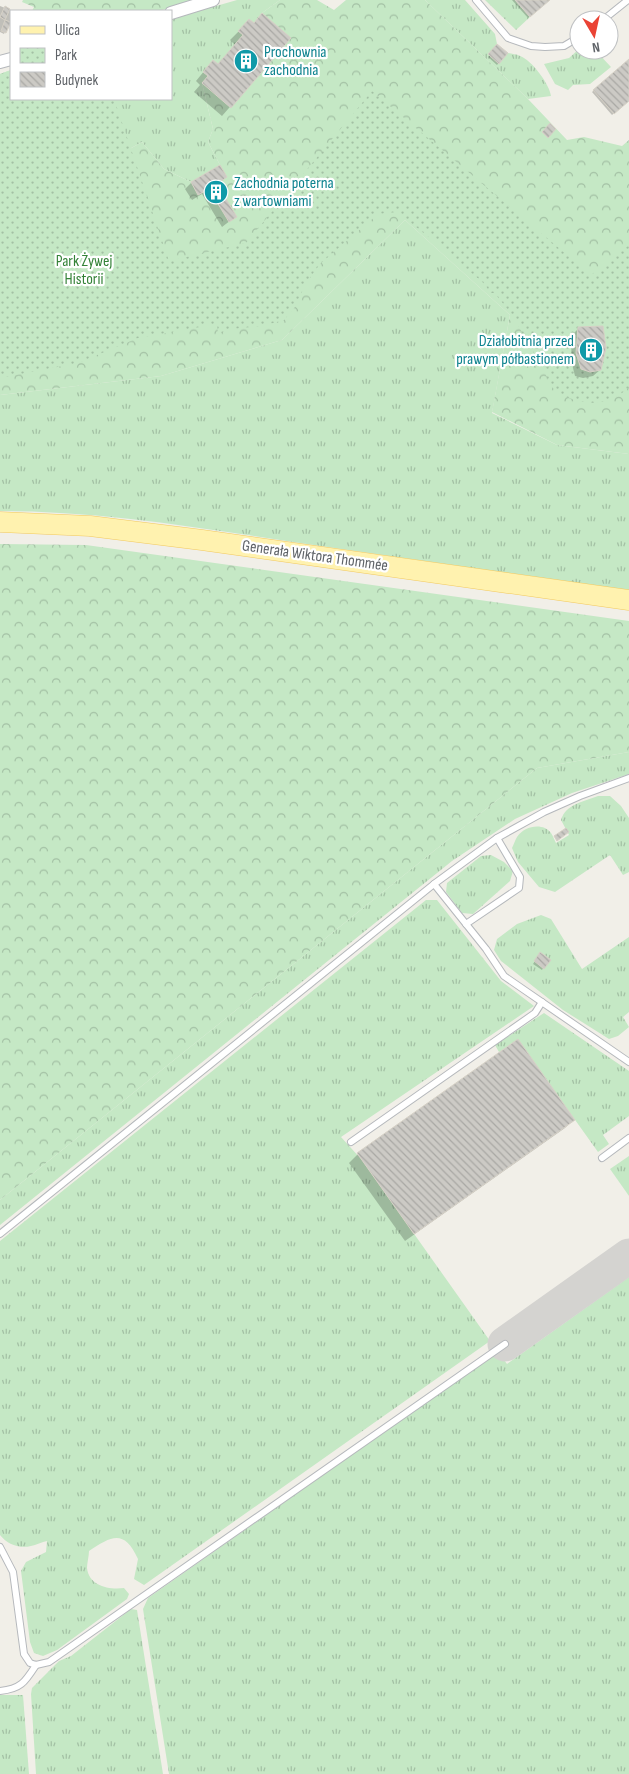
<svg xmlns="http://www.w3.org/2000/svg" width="629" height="1774" font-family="'Sofia Sans Condensed',sans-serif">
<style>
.grass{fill:url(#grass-tufts)}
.forest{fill:url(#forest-crowns)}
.park{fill:url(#park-dots)}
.shadow{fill:#0003}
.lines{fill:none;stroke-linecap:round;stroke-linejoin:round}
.taxiway{stroke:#d4d3d0;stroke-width:35}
.building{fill:url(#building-back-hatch);stroke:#d6d1c6}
.lane-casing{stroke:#b5b8bc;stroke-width:8}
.street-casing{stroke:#b5b8bc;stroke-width:14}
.primary-casing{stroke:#f2c960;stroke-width:21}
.lane{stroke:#fff;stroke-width:6}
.street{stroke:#fff;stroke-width:12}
.primary{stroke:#fff2af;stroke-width:20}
.labels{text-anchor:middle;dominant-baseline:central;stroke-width:4.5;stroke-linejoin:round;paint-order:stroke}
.culture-label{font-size:16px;fill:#0d838f;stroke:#fff;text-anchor:start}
.park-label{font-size:16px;fill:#348238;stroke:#fff}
.street-label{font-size:16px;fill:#5f6368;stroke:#fff}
</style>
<defs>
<pattern id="grass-tufts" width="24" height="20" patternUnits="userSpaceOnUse" patternTransform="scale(1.25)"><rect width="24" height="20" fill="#c5e8c5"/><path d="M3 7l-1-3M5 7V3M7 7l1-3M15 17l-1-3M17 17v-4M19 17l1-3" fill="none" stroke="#a3c0a4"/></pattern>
<pattern id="forest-crowns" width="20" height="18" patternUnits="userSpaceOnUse" patternTransform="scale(1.25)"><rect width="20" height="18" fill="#c5e8c5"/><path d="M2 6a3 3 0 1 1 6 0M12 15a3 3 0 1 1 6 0" fill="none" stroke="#a3c0a4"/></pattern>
<pattern id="park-dots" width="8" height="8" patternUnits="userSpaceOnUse" patternTransform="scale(1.25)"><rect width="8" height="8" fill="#c5e8c5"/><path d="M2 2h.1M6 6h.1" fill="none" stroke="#a3c0a4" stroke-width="1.8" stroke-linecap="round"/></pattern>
<pattern id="building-back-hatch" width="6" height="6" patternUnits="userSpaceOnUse" patternTransform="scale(1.25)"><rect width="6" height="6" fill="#cccac5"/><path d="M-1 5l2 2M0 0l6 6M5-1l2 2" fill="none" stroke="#a9a8a4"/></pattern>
</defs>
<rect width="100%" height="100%" fill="#f1efe8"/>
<!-- grass -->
<g class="grass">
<polygon points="237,0 280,0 262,13 254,23 249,19 243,35 202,83 213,129 208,142 220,165 191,182 164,169 142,142 96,168 0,117 0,74 11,70 11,99 171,99 171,19"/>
<path d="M425 0H465L495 34 497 44 489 55 499 64 508 53C512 54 517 54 520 56 532 60 550 85 551 96L528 99Z"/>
<polygon points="485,0 515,0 530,17 516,30"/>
<polygon points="579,49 595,50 611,67 590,84 573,85 568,90 555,84 544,64 569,58"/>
<path d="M405 220 510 315 492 413 557 445 629 454V590C519 575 410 559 300 543 200 528 101 511 0 511V395L161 376 282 340Z"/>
<polygon points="629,752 629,774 572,793 515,819 452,861 0,1225 0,1200 537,768"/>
<path d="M598 796H610L621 806 629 818V872L623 875 610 855 555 892 539 887 518 862 512 848C514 844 515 840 517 837 524 826 543 822 551 833 553 836 555 841 556 843L569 835 561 820C566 804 583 802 598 796Z"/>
<polygon points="491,855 504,862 513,871 510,881 473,914 462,913 446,892 447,883 481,856"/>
<path d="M426 900H437L501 981 534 1006 341 1137 361 1159 490 1341 144 1585 134 1579 138 1559C124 1529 112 1536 89 1551 89 1556 87 1563 87 1568 89 1586 109 1590 124 1588L129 1594 127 1599 57 1650 43 1656 34 1653 30 1642 21 1571 26 1562 46 1552 47 1541C42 1542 36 1545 31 1546 19 1549 7 1544 0 1535V1241Z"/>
<polygon points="541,915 551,919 582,969 629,937 629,1012 623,1017 629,1027 618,1036 609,1039 563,1010 501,961 494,950 497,939 517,924"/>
<polygon points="544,1013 629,1071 629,1116 603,1135 609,1144 598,1152 518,1040 499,1052 495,1045"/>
<polygon points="629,1156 629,1196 610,1169"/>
<polygon points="629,1277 629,1774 169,1774 143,1609 148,1598 498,1352 507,1364"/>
<polygon points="131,1609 137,1610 163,1774 36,1774 31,1694 32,1688 59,1661 71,1656"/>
<polygon points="0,1695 23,1695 29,1774 0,1774"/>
</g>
<!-- forest -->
<g class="forest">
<polygon points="23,0 196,0 159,11 32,11 34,7 22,2"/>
<polygon points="280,0 317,0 334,10 346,0 425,0 528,99 567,140 584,137 622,146 629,140 629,454 557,445 492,412 510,315 405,220 282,340 161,376 0,395 0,117 96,168 142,142 164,169 191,182 220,165 208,142 213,129 202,83 242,36 238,31 249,19 254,23 262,13"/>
<polygon points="0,544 86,545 629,621 629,752 537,768 0,1200"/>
</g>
<!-- park -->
<path class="park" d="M11 70V99H114L169 261 246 243 372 91 591 275 629 245V387C611 405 588 407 565 396 562 395 558 393 555 391 550 384 546 375 542 367 527 342 514 314 494 293H490C483 276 460 269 449 253L397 212 378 214 320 264 306 283 295 307 284 320 262 326 232 329 218 334 217 324 138 338 78 363 0 378V74Z"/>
<!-- shadow -->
<g class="shadow">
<polygon points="512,0 549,0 528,18"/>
<polygon points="0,6 13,11 11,11 11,19 4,34 0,32"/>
<polygon points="262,15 290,38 222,116 194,92 200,85 196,81 205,70 217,65 235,45 230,40 241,29 253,24"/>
<polygon points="497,45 506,53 497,65 488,57"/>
<polygon points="629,60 629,100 612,115 592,92"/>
<polygon points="219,166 226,177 217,185 235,217 222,227 202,194 192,200 185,189 191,183"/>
<polygon points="579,328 600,370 593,376 583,378 575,376 571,360 572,335"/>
<polygon points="539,955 543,968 542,970 533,964"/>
<polygon points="518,1041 573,1120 565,1128 405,1241 349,1163 358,1154"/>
</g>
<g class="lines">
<!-- taxiway -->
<polyline class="taxiway" points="505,1344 629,1256"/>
</g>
<!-- building -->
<g class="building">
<polygon points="515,0 550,0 530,17"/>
<polygon points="5,6 10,9 5,20 0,17"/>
<polygon points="262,13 291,38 231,108 202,83 208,76 203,72 213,60 218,64 243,35 238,31 249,19 254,23"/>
<polygon points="5,20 11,22 6,33 1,31"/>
<polygon points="497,44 508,53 499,64 488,54"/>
<polygon points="629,59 629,101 614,114 593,90"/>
<polygon points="550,123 556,129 548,138 542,132"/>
<polygon points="220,165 227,177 217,184 237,217 229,222 209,189 198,195 191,182"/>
<polygon points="603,326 606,348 601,370 590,372 581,369 576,353 578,327"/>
<polygon points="566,828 569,832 557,841 554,836"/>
<polygon points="540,952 551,960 544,969 534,961"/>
<polygon points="518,1039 575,1120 414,1234 357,1153"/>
</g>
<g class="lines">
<!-- lane casing -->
<g class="lane-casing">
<g id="lane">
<polyline points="476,0 508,38 531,46 545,47 564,46 579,37"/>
<polyline points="603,20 628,0"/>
<polyline points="434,884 486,949 504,976 629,1062"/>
<polyline points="466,924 519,888 520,877 497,838"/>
<polyline points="351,1142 535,1013 542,1002"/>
<polyline points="602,1158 629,1138"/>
<polyline points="0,1234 434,884 497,838 544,812 580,796 629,778"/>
<polyline points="0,1547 13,1572 24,1654 30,1663 36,1665 49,1662 505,1344"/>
<path d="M0 1691C21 1689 25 1682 36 1665"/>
</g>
</g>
<!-- street casing -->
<g class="street-casing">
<g id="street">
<polyline points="171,13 213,0"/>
<polyline points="0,62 11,59"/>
</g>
</g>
<!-- primary casing -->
<g class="primary-casing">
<polyline id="primary" points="0,522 90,526 202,540 629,600"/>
</g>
<!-- lane -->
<use href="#lane" class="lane"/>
<!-- street -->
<use href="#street" class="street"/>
<!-- primary -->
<use href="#primary" class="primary"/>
</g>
<!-- icons -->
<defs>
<g id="building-disc" transform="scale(1.25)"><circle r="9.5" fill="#0f9aa8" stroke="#fff"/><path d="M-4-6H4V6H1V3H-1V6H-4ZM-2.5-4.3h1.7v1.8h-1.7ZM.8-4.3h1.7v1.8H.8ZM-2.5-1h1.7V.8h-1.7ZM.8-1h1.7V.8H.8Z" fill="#fff"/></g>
</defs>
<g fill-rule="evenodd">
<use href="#building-disc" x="246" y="61"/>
<use href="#building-disc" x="216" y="192"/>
<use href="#building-disc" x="591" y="350"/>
</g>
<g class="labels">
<!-- culture labels -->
<g class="culture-label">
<text x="264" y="52">Prochownia<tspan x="264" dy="18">zachodnia</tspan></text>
<text x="234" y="183">Zachodnia poterna<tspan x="234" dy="18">z wartowniami</tspan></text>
<text x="574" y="341" text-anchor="end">Działobitnia przed<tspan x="574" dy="18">prawym półbastionem</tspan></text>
</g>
<!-- park labels -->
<g class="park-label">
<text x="84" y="261">Park Żywej<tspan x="84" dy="18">Historii</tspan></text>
</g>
<!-- street labels -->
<g class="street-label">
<text transform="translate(315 556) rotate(8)">Generała Wiktora Thommée</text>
</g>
</g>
<!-- legend -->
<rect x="10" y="10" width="162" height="90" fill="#ffffff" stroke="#bfc1c3"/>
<rect x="20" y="26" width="25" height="8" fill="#fff2af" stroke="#bfc1c3"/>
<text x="55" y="35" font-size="15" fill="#5f6368">Ulica</text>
<rect x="20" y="48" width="25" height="15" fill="url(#park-dots)" stroke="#bfc1c3"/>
<text x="55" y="60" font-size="15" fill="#5f6368">Park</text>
<rect x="20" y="72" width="25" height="15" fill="url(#building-back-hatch)" stroke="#bfc1c3"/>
<text x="55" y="85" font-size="15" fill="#5f6368">Budynek</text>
<!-- north arrow -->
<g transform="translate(594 35) rotate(171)"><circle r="24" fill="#ffffff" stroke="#bfc1c3"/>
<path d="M0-4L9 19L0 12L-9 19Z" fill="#ea4335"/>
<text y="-8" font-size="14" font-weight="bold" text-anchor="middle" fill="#5f6368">N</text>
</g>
</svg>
